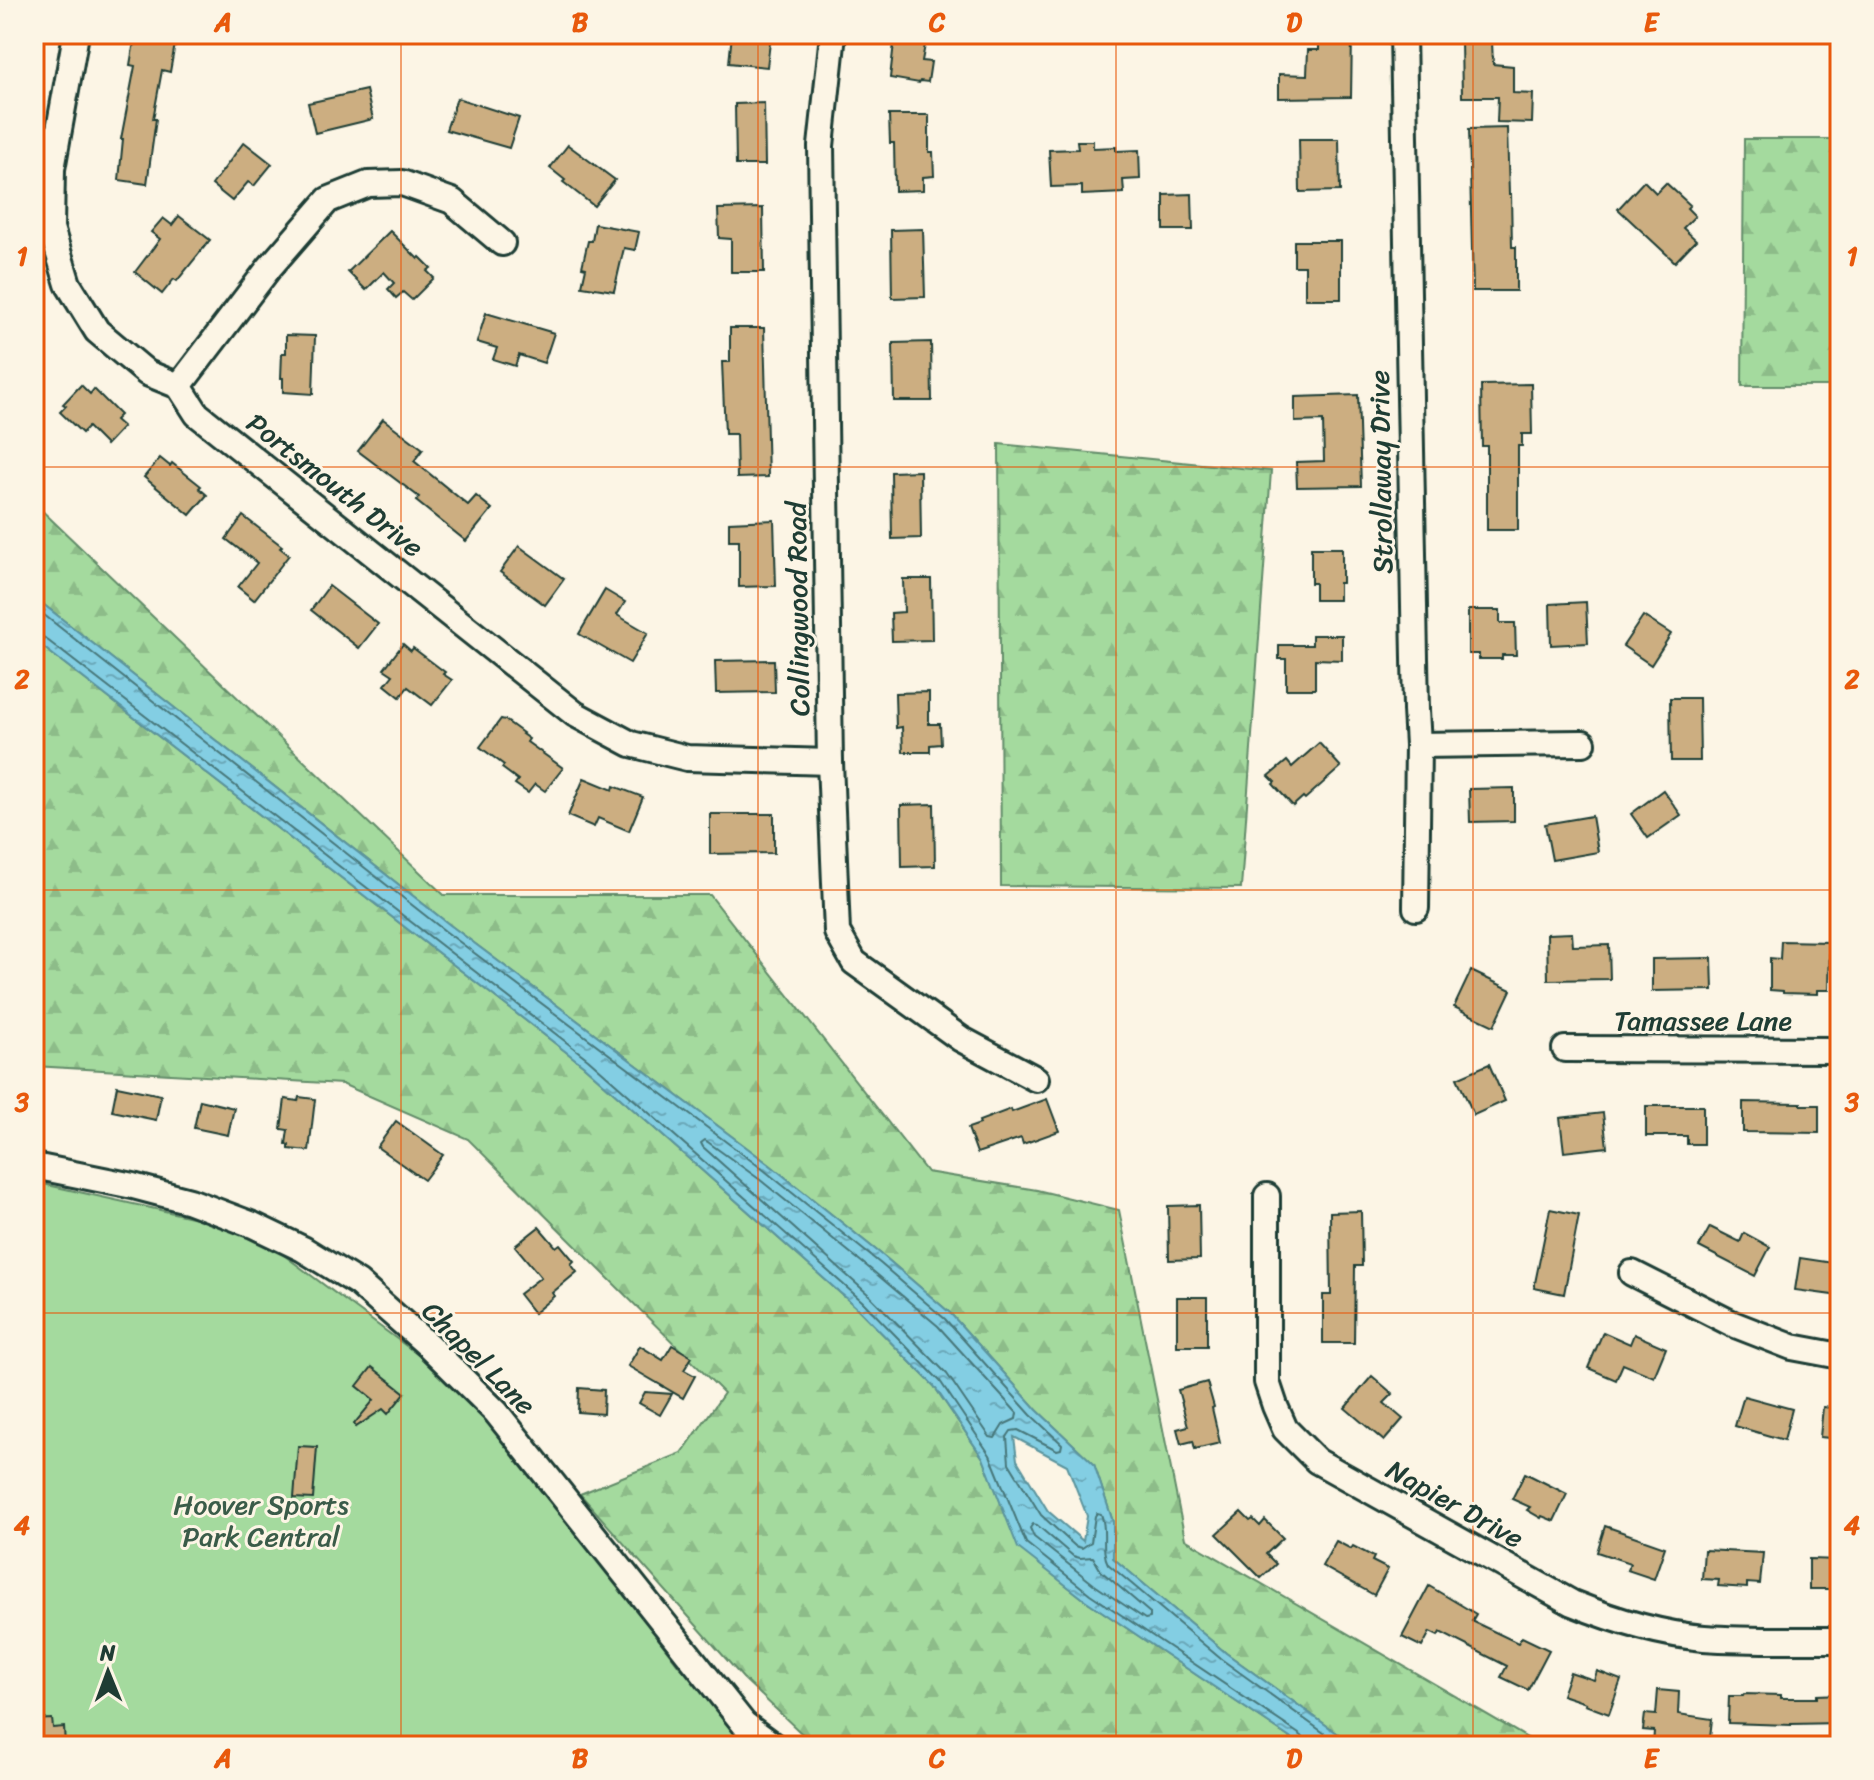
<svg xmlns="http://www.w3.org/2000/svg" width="1874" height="1780" font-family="Sriracha,sans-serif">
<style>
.forest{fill:url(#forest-firs);stroke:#628c69;stroke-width:2}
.park{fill:#a4da9e;stroke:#628c69;stroke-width:2}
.water{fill:url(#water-ripples);stroke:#5b949d;stroke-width:2;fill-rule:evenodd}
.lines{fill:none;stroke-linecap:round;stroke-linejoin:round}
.shore{stroke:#47777a;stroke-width:2}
.building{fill:#ccae81;stroke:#1f3d34;stroke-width:2}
.minor-casing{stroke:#1f3d34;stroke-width:30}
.minor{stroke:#fcf5e5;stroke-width:24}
.grid{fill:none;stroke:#e8590c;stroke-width:2;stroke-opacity:0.55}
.labels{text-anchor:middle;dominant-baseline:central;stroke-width:6;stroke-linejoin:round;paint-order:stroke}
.street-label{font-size:28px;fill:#1f3d34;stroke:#fcf5e5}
.park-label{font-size:28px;fill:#3a5c49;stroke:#fcf5e5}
.neatline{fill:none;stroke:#e8590c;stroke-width:3}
.grid-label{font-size:26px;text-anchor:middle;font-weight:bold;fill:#e8590c}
</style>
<defs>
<pattern id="forest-firs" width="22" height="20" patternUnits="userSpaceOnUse" patternTransform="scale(2)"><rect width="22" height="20" fill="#a4da9e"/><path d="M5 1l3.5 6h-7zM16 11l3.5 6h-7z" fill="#8dbc89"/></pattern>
<pattern id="water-ripples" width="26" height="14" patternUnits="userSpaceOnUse" patternTransform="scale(2)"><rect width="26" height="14" fill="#83cee3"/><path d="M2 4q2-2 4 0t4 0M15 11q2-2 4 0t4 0" fill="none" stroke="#6ba8b9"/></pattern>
</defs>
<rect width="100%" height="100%" fill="#fcf5e5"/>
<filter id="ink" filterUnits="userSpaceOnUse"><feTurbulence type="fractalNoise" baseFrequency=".0125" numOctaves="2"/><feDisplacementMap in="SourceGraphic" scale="16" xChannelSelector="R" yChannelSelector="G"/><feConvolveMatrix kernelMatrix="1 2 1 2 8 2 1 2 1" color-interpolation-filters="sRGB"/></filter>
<g filter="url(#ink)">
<!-- forest -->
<g class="forest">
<polygon points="1744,139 1840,139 1840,386 1742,386"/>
<polygon points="999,444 1271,471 1241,888 1001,886"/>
<polygon points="34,503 444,895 710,895 927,1172 1037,1190 1119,1210 1185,1539 1541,1746 1355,1746 1226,1653 1113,1558 1113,1522 1094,1464 1037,1410 950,1313 886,1258 770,1165 450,925 34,597"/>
<polygon points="34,640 583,1065 856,1307 934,1386 983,1458 1019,1548 1085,1600 1302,1746 825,1746 801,1733 743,1678 580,1494 682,1453 724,1393 468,1139 342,1084 34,1066"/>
</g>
<!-- park -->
<polygon class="park" points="34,1182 250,1230 479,1400 679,1666 765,1746 34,1746"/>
<!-- water -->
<path class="water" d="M34 597 450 925 770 1165 886 1258 950 1313 1037 1410 1094 1464 1113 1522V1558L1226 1653 1355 1746H1302L1085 1600 1018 1548 983 1458 934 1386 856 1307 583 1065 34 640ZM1014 1437 1067 1465 1087 1516 1083 1541 1048 1511 1017 1460Z"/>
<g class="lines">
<!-- shore -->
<g class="shore">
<path d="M34 607 445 931 765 1171 881 1264 945 1319 1031 1415 1062 1444 1061 1449 1057 1450 1018 1430 1011 1431 1007 1437 1009 1463 1041 1515 1075 1546 1082 1548 1091 1542 1095 1516 1097 1513 1101 1514C1108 1530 1100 1549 1108 1564L1221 1659 1342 1746"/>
<polyline points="34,634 42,636 588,1059 862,1301 940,1381 990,1455 1026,1543 1090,1594 1302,1736 1305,1741 1305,1746"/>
<polygon points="705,1140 759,1179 874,1272 938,1326 1017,1413 1016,1419 1003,1425 995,1438 990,1437 947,1374 869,1295 703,1147 701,1143"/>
<polygon points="1033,1524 1037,1525 1073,1556 1080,1558 1093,1557 1101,1571 1150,1613 1150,1618 1145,1619 1096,1586 1034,1537 1030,1528"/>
</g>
</g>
<!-- building -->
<g class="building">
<polygon points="732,34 771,34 767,67 729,63"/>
<polygon points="895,34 927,34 922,61 931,62 928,82 920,81 919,83 890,78"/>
<polygon points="1319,34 1352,34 1351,97 1279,98 1279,74 1307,75 1308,50 1319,50"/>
<polygon points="135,36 175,44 170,72 162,70 153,119 156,119 147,184 119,180 123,139 121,139 135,66 130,65"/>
<polygon points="1461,41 1492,41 1493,64 1513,66 1513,93 1533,94 1532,123 1497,122 1498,97 1462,97"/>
<polygon points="366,90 373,119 315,133 308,103"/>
<polygon points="457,98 519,118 509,148 446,130"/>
<polygon points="764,103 765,165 736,165 735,104"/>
<polygon points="889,115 929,115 929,152 933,152 934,176 923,177 923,190 895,191 894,143 890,143"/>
<polygon points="1507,128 1509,194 1511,194 1512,247 1516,247 1516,291 1473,291 1469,129"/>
<polygon points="1299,139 1339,139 1340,191 1300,192"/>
<polygon points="1077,141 1093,141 1093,148 1116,147 1116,151 1139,150 1140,179 1123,180 1124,193 1082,195 1082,186 1051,187 1049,150 1078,149"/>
<polygon points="244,142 272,164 254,186 248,182 232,201 212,185"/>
<polygon points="568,145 615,180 594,206 563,182 565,180 550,168"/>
<polygon points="1644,181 1656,193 1666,183 1690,205 1687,208 1695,216 1683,228 1696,240 1675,262 1618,209"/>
<polygon points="1192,194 1193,230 1164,230 1164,195"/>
<polygon points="763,208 764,272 731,272 731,239 719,238 718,209"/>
<polygon points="179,216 210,240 177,281 174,279 162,294 135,272 160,239 151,232 163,218 172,225"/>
<polygon points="595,224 639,232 635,250 624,248 614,291 582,286 586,268 582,267 588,241 592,241"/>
<polygon points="923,229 925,297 892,298 891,230"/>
<polygon points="390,231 418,259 420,257 431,268 427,271 434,278 412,300 403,292 396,298 388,289 394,283 384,272 366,290 348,272"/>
<polygon points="1294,241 1341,241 1341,299 1305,299 1305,266 1294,266"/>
<polygon points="486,313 554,333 544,363 519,355 515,366 493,359 497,348 477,342"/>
<polygon points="730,328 764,328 768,477 737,478 736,434 725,434 722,362 730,362"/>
<polygon points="286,335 315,336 313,394 283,392 283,378 281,378 282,353 286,353"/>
<polygon points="931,342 932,401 894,401 893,343"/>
<polygon points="1531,384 1532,434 1522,434 1522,446 1518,446 1518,530 1487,530 1487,446 1482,446 1481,385"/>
<polygon points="81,385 90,394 94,389 120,415 115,420 123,427 106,445 88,427 82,433 60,412 66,406 63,404"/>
<polygon points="1358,395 1361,486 1297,487 1296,462 1324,461 1323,421 1295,422 1295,397"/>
<polygon points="383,419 423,449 414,461 468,505 476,496 492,509 466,541 416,501 419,497 358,451"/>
<polygon points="160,458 170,466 172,463 201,486 199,488 207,495 190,515 144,477"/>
<polygon points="920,471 921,538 892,539 891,472"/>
<polygon points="243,516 282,546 280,548 289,555 254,600 238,587 257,563 226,539"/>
<polygon points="774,520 776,586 739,587 739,540 729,540 729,522"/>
<polygon points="519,546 564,579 545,605 500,572"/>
<polygon points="1311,548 1342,548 1342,583 1339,583 1339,600 1315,600 1315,583 1311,583"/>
<polygon points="903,579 931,579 932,640 892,641 891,613 904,612"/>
<polygon points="329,586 378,624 359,648 311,610"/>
<polygon points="605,590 625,602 617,615 648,633 630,663 579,634"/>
<polygon points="1586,602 1588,643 1551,645 1550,604"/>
<polygon points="1468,610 1500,610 1500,623 1515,623 1516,655 1502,655 1502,659 1479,659 1479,654 1468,654"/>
<polygon points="1643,616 1671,634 1651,665 1623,646"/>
<polygon points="1312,635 1342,635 1342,660 1315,659 1315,689 1286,689 1286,659 1279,659 1279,645 1312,645"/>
<polygon points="403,644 411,651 413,648 445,672 443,674 452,680 432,705 408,687 400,697 385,685 393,675 384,669"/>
<polygon points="774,660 775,692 716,693 715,661"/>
<polygon points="929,692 929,724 940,724 941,744 930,745 930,752 903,752 902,727 896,728 895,693"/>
<polygon points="1670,698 1699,698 1700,761 1671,761"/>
<polygon points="501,719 505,720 523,733 522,734 529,739 527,742 563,768 545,791 535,784 528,793 515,784 518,780 502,768 504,765 480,747"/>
<polygon points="1319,743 1341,767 1305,799 1303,797 1293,806 1273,784 1275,782 1269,776 1287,761 1292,767"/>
<polygon points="584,778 613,790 614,786 643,797 629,831 598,818 594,827 568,816"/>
<polygon points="1514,788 1514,821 1470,822 1469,789"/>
<polygon points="1663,790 1681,815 1648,838 1631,814"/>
<polygon points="934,804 935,866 902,867 901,805"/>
<polygon points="710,814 774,814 774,853 710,854"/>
<polygon points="1592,816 1598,852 1552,860 1545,824"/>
<polygon points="1572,933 1573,946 1609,945 1610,979 1548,980 1547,934"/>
<polygon points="1781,941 1830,942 1829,990 1817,990 1817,994 1783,993 1783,991 1770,990 1770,958 1780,959"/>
<polygon points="1712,958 1713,990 1652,991 1652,959"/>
<polygon points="1471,971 1511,990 1494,1026 1454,1007"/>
<polygon points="1489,1064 1505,1101 1474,1115 1457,1078"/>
<polygon points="117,1086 161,1095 156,1120 112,1111"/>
<polygon points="299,1097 315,1099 309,1151 289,1149 289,1145 286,1144 288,1130 281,1129 285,1099 298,1101"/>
<polygon points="1047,1099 1059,1131 1023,1144 1021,1138 977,1153 968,1128 980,1124 979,1121 1011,1109 1012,1112"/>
<polygon points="200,1100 234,1108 228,1135 194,1128"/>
<polygon points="1743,1102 1801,1103 1801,1105 1819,1105 1819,1133 1743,1132"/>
<polygon points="1646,1106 1703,1106 1703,1144 1687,1144 1687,1136 1646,1136"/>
<polygon points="1603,1113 1607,1147 1564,1152 1560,1118"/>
<polygon points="396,1121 443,1155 424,1180 377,1147"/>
<polygon points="1199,1205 1200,1259 1169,1260 1168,1206"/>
<polygon points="1550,1209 1579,1215 1564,1294 1534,1288"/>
<polygon points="1361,1211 1362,1266 1355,1266 1354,1343 1323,1343 1323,1295 1331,1295 1330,1212"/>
<polygon points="539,1227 556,1247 560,1244 574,1261 571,1264 577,1272 552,1293 554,1296 534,1313 519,1294 541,1277 515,1246"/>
<polygon points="1710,1227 1740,1242 1744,1233 1770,1247 1755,1276 1699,1247"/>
<polygon points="1800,1258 1840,1264 1840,1296 1795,1290"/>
<rect x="1177" y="1297" width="30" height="49"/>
<polygon points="1603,1332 1630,1344 1634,1334 1666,1348 1654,1377 1623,1364 1616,1380 1588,1368"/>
<polygon points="672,1345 692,1357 684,1370 695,1376 683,1398 628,1366 640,1346 663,1360"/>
<polygon points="372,1367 405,1393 388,1414 383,1409 356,1427 354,1424 374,1400 357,1386"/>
<polygon points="1372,1376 1393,1394 1384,1403 1403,1419 1384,1441 1345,1408"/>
<polygon points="1207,1382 1214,1407 1212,1408 1220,1443 1195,1449 1193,1441 1181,1444 1177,1429 1188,1426 1178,1390"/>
<polygon points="579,1388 604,1390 603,1414 578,1412"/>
<polygon points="645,1392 672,1394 660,1415 639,1403"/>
<polygon points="1744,1396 1792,1409 1784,1440 1735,1426"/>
<polygon points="1823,1407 1840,1409 1840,1439 1820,1437"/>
<polygon points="298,1446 317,1447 313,1499 294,1498"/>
<polygon points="1525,1473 1567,1494 1554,1521 1542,1516 1541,1518 1527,1510 1530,1507 1512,1499"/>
<polygon points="1241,1512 1250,1521 1253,1519 1260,1526 1265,1520 1283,1538 1266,1554 1276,1564 1261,1578 1217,1534"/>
<polygon points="1605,1526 1665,1547 1654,1579 1627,1570 1630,1563 1597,1552"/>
<polygon points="1336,1541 1351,1549 1353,1546 1374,1557 1372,1561 1388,1569 1374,1595 1322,1566"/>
<polygon points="1704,1550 1763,1553 1760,1584 1747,1583 1747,1588 1718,1586 1719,1580 1702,1579"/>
<polygon points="1809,1559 1840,1560 1840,1589 1809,1589"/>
<polygon points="1429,1586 1476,1614 1472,1621 1518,1643 1522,1637 1549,1650 1528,1690 1501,1677 1507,1666 1440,1632 1438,1636 1430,1632 1422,1647 1402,1637"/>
<polygon points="1597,1671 1621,1680 1609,1714 1585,1705 1586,1703 1562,1695 1570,1672 1594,1680"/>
<polygon points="1658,1690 1679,1692 1678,1714 1712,1719 1709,1746 1653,1746 1654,1731 1643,1730 1645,1714 1656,1715"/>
<polygon points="1744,1694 1781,1695 1781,1698 1817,1698 1817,1695 1840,1694 1840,1723 1791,1724 1791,1725 1728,1723 1729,1696 1743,1696"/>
<polygon points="52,1719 53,1728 64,1727 65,1746 34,1746 34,1720"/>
</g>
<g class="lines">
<!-- minor casing -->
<g class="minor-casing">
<g id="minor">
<polyline points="76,34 52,169 51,228 68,284 97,331 147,373 179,386 197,414 575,714 631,744 687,758 830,762"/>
<polyline points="833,34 821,146 830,762 837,932 854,962 961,1039 1036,1079"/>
<polyline points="1403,34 1416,710 1418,745 1416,908"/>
<polyline points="179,386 269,268 328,200 368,184 402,183 452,201 502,243"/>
<polyline points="1418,745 1583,743"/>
<polyline points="1565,1049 1840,1050"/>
<polyline points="34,1166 133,1186 190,1201 253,1225 303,1249 358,1283 429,1346 496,1412 744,1724 774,1746"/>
<path d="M1267 1196V1382L1275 1406 1285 1429 1317 1461 1572 1603C1614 1620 1659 1634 1704 1638 1749 1641 1795 1640 1840 1640"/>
<polyline points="1632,1273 1733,1324 1792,1347 1840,1356"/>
</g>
</g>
<!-- minor -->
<use href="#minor" class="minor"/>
</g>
</g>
<!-- grid -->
<path class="grid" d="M401 34V1746M758 34V1746M1116 34V1746M1473 34V1746M34 467H1840M34 890H1840M34 1313H1840"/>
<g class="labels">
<!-- street labels -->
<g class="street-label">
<text transform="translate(1381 472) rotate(-91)">Strollaway Drive</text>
<text transform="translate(335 485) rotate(38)">Portsmouth Drive</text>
<text transform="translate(798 609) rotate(-91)">Collingwood Road</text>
<text x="1703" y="1020">Tamassee Lane</text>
<text transform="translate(479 1358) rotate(45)">Chapel Lane</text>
<text transform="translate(1455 1504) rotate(29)">Napier Drive</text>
</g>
<!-- park labels -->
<g class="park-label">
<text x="261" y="1504">Hoover Sports<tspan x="261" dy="32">Park Central</tspan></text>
</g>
</g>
<!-- margin -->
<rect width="1874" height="1780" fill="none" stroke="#fcf5e5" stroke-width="88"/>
<!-- north arrow -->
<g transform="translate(108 1672) rotate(359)" stroke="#fcf5e5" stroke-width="6" paint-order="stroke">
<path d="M0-6L14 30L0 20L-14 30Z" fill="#1f3d34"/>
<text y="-12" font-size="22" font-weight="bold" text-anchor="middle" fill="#1f3d34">N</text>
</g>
<rect x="44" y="44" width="1786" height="1692" class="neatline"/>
<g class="grid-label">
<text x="223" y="31">A</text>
<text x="580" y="31">B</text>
<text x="937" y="31">C</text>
<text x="1294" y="31">D</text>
<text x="1651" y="31">E</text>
<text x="22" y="265">1</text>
<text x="1852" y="265">1</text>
<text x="22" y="688">2</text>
<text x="1852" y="688">2</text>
<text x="22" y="1111">3</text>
<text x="1852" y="1111">3</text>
<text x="22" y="1534">4</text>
<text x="1852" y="1534">4</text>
<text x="223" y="1767">A</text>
<text x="580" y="1767">B</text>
<text x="937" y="1767">C</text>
<text x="1294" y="1767">D</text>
<text x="1651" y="1767">E</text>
</g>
</svg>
